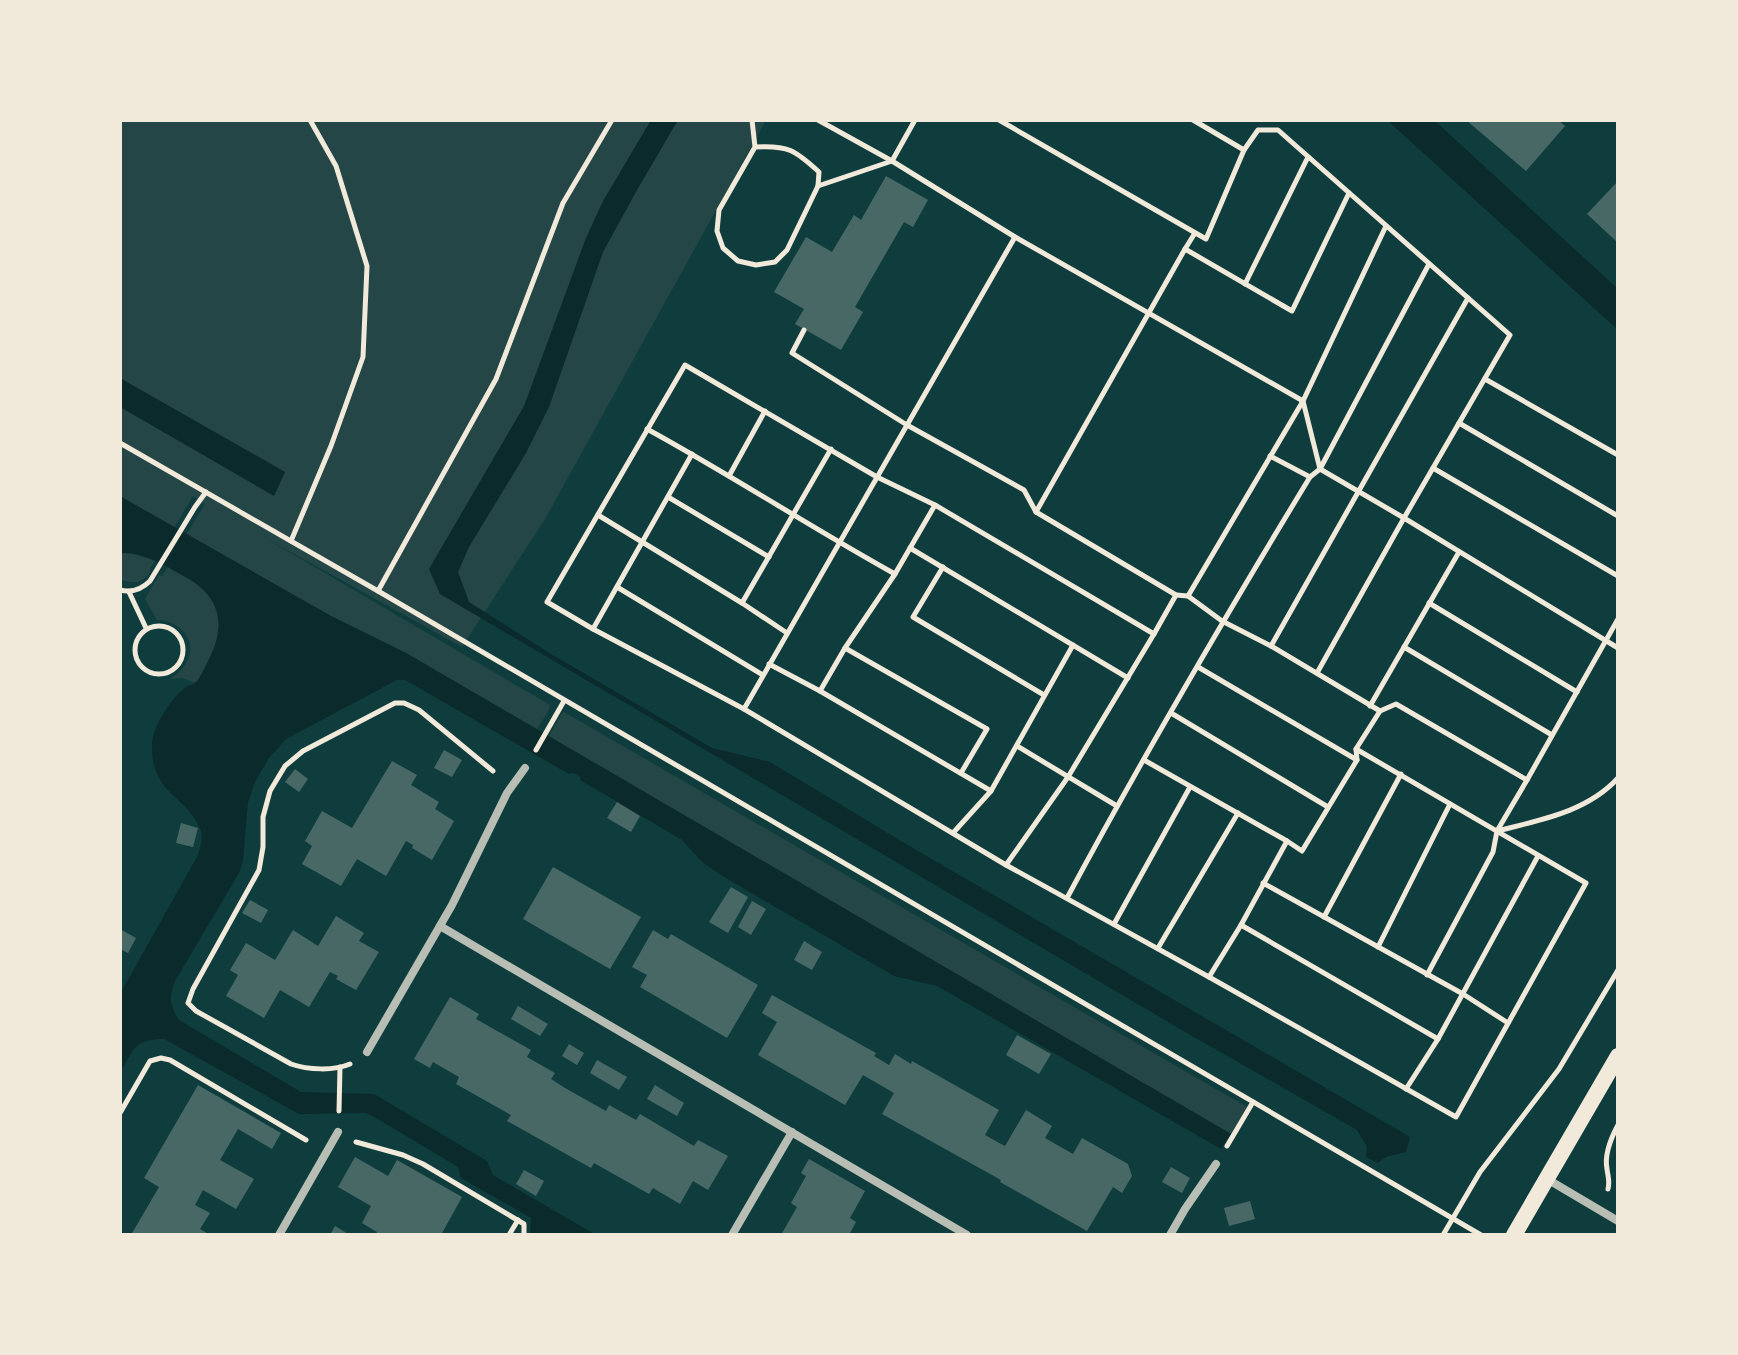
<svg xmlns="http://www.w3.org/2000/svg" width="1738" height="1355" font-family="'IBM Plex Sans',sans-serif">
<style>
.green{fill:#244646}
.water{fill:#0a2a2b}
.building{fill:#486865}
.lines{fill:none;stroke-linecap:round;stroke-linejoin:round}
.path{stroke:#f1e9da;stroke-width:5}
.minor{stroke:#b8beb3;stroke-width:8}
.secondary{stroke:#f1e9da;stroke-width:16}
</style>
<rect width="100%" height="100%" fill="#0f3d3e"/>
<!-- green -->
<g class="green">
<polygon points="120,120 766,120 545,519 462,647 260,535 550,705 548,712 537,729 406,653 331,616 186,535 205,504 193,496 174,528 120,496"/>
<path d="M120 553H131L155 561 150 568 151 570C143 585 135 583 120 580Z"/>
<path d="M168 567C178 573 191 578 201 586 208 591 211 598 215 606 227 633 210 660 196 683L182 678 169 679C203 661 194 622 157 620L145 599 159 575 162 576Z"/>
<polygon points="564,712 1247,1107 1231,1134 549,736 562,713"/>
</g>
<!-- water -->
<g class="water">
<polygon points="651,120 678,120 637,190 603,252 549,407 526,453 469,547 458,572 469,602 551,654 712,748 770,762 906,844 1410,1137 1406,1152 1386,1157 1378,1163 1366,1157 1367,1147 1357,1130 1180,1029 440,594 429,569 524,406 586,238 603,201"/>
<polygon points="1387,120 1434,120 1618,289 1618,330"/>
<polygon points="120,378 285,472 274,496 120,407"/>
<path d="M120 496 331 616 406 653 1231 1134 1221 1149 937 986 894 976 724 877 702 862 682 840 580 780V777L573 773 569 774 405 680H397L286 739 269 758 255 782 248 802 243 861 239 873 175 981C169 999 169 1003 179 1020L301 1092 374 1094 487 1161 493 1175 596 1235H530L531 1218 461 1178 458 1167 376 1118 366 1113 299 1114 164 1039C134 1039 134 1049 120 1073V994L198 855C200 848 203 839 201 831 188 795 150 795 152 744 153 726 171 698 186 687 191 684 192 686 196 682 201 677 205 667 208 661 226 627 222 598 187 578 166 566 145 552 120 553Z"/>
</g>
<!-- building -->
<g class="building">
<polygon points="1466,120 1558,120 1565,126 1526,171"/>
<polygon points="886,176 928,200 913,227 904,222 855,307 863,312 841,350 795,324 804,309 774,292 806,237 832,252 854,215 861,220"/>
<polygon points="1618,181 1618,243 1587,214"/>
<polygon points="444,750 462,760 452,777 434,768"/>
<polygon points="392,761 417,775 411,785 439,802 435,809 454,821 432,860 412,848 413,845 406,841 386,876 357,859 341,886 302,864 312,846 305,841 322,811 352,828"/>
<polygon points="295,769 308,779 299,792 285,782"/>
<polygon points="617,802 640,816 631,832 607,818"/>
<polygon points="181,823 198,828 193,847 176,843"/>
<polygon points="553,867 641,917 610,969 523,919"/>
<polygon points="731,887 748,897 728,933 709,922"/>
<polygon points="250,900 268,910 261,923 242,913"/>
<polygon points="752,901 766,909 751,935 738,927"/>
<polygon points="336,916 364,933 359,941 379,952 356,990 336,979 338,976 330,972 309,1007 280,990 264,1018 226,996 238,975 230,970 246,943 275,960 293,930 318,946"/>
<polygon points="120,929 136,938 128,953 120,949"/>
<polygon points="653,930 668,939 671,934 758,985 727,1038 640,987 647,975 632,967"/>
<polygon points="804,941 822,952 812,970 794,960"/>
<polygon points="772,995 876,1053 874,1056 889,1065 895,1054 911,1064 912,1061 999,1110 985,1135 1001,1144 1005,1146 1026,1110 1052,1126 1045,1138 1073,1154 1082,1138 1128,1164 1132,1176 1122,1193 1113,1187 1087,1231 1000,1182 1001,1180 882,1114 894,1093 863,1075 845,1105 758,1055 777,1022 762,1013"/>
<polygon points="450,997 479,1014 476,1019 531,1050 527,1057 555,1073 551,1079 565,1088 606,1111 609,1105 636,1120 640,1114 694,1146 698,1140 728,1156 708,1190 693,1181 680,1204 653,1188 649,1194 594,1163 591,1168 507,1121 511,1115 456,1084 459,1077 433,1062 430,1068 414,1059"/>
<polygon points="518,1006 548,1024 540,1036 511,1019"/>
<polygon points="1017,1035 1051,1054 1039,1074 1006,1055"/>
<polygon points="569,1044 584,1053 577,1065 562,1056"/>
<polygon points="597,1060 627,1077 619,1090 590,1073"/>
<polygon points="198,1085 281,1133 272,1149 238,1129 220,1160 254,1179 236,1209 203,1190 195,1205 210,1213 200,1229 210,1235 131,1235 159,1187 144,1178"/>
<polygon points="655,1085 684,1103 677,1116 647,1099"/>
<polygon points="355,1157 388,1176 397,1160 462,1197 441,1235 375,1235 377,1232 362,1223 371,1206 338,1187"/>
<polygon points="809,1159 865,1191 850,1218 856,1222 849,1235 781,1235 797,1207 791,1203 806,1176 801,1173"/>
<polygon points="1171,1167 1190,1178 1182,1193 1162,1182"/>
<polygon points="524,1170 544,1181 536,1196 516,1184"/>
<polygon points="1250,1201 1255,1219 1229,1226 1224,1208"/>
<polygon points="335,1226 350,1235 330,1235"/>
</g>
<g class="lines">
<!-- path -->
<g class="path">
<path d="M752 120 755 147 719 210 717 231 723 248 738 261 756 265 775 262 787 250 818 186 819 172C795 150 788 145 755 147"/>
<polyline points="818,120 892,161 1015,237 1303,401 1320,469 1404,518 1618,648"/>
<polyline points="999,120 1206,239 1244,150 1193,120"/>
<polyline points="1244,150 1258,130 1278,130 1510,335 1404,518 1317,673"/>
<polyline points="818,186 892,161 915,120"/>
<polyline points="1195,233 1185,249 1292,311 1349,193"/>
<polyline points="1015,237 744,709 1006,865 1209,977 1456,1117 1586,883 1356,749"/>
<polyline points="1245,284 1308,157"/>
<polyline points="804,330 792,353 907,425 1024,490 1036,512"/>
<polyline points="1485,379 1618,455"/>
<polyline points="1459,423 1618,516"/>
<path d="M647 429C731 475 812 528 895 574L935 505 1154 634 1176 595 1036 512 1185 249"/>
<polyline points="120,443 378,591 1481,1235"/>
<polyline points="692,454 593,629 547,602 685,365 877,477 935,505"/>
<polyline points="1270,456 1310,477"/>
<polyline points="1433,468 1618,576"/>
<polyline points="729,476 765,411"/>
<polyline points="668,497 769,557"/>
<polyline points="598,515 742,603 787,633"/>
<polyline points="291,541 331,446 363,357 367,266 336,166 310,120"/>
<polyline points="910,548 1128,678"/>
<polyline points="943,567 913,617 1044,695"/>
<polyline points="617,587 763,675"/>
<path d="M120 590C132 593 141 590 150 581L195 507 206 492"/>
<polyline points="378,591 496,379 563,203 612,120"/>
<polyline points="129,592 146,628"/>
<polyline points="1176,595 1188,596 1222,621 1271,646 1380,711 1356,749 1357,760 1302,851 1287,841 1241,925 1209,977"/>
<polyline points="1188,596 1303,401 1386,226"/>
<polyline points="742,603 831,449"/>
<polyline points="1429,603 1577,692"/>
<circle cx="159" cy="650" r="24"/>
<polyline points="593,629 744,709"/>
<polyline points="1271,646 1468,298"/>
<polyline points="1404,647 1552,735"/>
<polyline points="845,648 987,729 961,773"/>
<polyline points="769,664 820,691 991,791"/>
<polyline points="1198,667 1357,760"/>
<polyline points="820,691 845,648 895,574"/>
<polyline points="1370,706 1459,552"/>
<polyline points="1380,711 1396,704 1527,780 1618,619"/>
<polyline points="1171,713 1328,807"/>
<polyline points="1017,746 1117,806"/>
<polyline points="536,750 564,701"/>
<polyline points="1144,760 1287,841"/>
<path d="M1527 780 1497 831C1540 820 1587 812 1618 778"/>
<polyline points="953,833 991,791 1073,645"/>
<polyline points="1006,865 1068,777 1154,634"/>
<polyline points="1263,883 1463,994 1508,1023"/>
<path d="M1067 898C1144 755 1226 615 1310 477L1320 469 1429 264"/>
<polyline points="1324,917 1401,774"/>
<polyline points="1114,924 1190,787"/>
<polyline points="1241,925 1438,1039 1538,856"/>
<polyline points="1378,947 1450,804"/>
<polyline points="1158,948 1238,813"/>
<polyline points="1427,975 1493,852 1497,831"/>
<path d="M350 1064C334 1071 308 1070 291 1064L196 1011 188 1003 193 989 259 870 263 847V817L270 791 285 766 303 751 395 703H404L419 710 493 771"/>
<polyline points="1406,1089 1438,1039"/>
<polyline points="339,1111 340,1067"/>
<polyline points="120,1113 150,1061 161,1058 170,1060 306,1140"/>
<polyline points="356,1142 403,1155 423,1164 524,1224 524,1235"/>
<polyline points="1227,1146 1253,1102"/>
<path d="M1608 1189C1610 1181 1608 1177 1607 1169 1604 1154 1611 1138 1618 1125"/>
<polyline points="509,1235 518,1220"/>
<polyline points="1443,1235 1480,1172 1559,1069 1618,970"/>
</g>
<!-- minor -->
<g class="minor">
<polyline points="440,926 967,1235"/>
<polyline points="367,1052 452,905 507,793 525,768"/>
<polyline points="1547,1179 1618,1221"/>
<polyline points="279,1235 338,1132"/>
<polyline points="732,1235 792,1132"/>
<polyline points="1170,1235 1185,1209 1216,1164"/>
</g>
<!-- secondary -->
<polyline class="secondary" points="1514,1235 1618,1056"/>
</g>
<!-- border -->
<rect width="1738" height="1355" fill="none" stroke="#f1e9da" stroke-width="244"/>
</svg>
